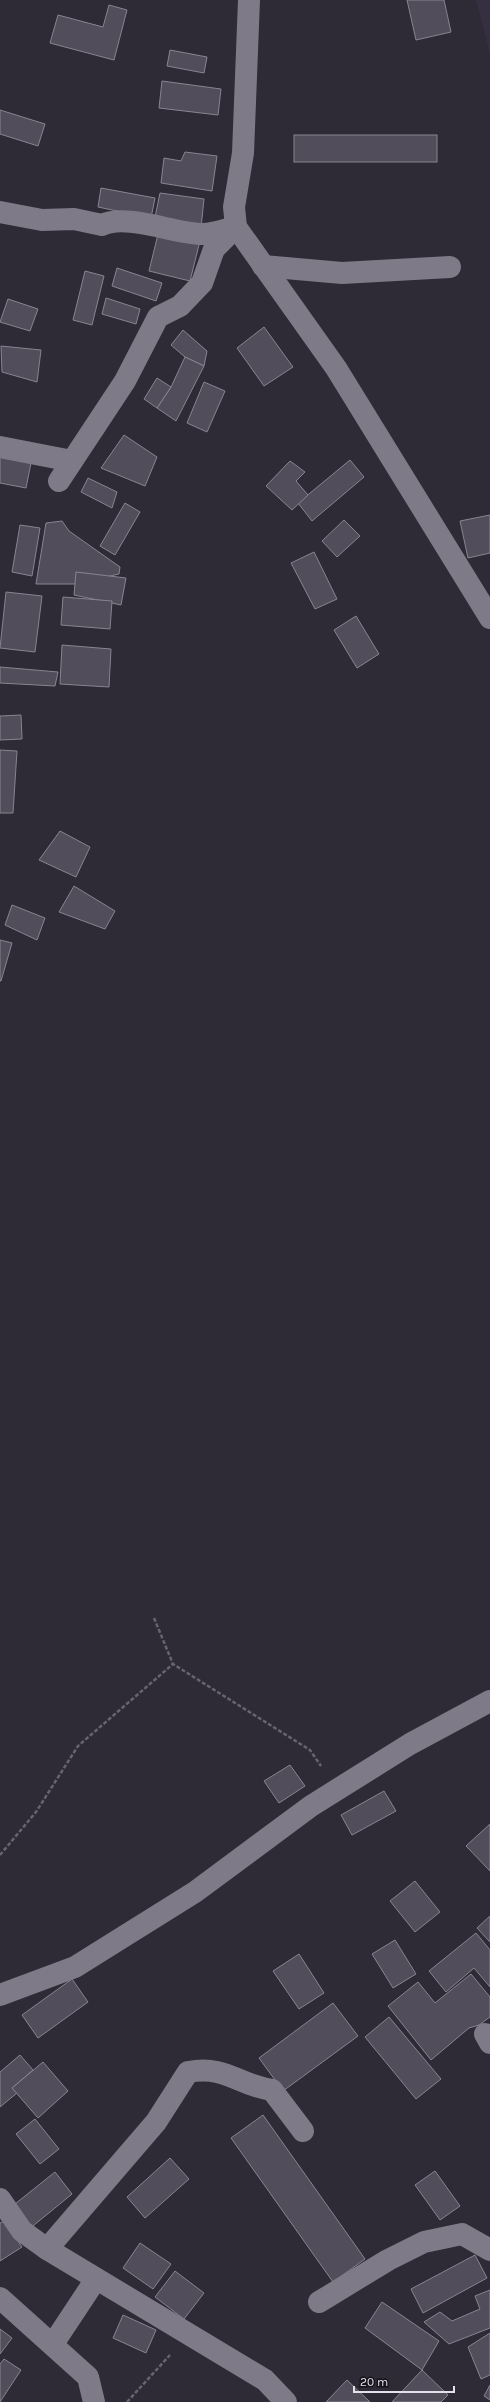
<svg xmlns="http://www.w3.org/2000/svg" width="490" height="2402" font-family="Karla,sans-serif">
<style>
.built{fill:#362f41}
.building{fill:#524d5a;stroke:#898492}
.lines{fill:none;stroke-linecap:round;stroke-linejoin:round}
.path{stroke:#67646f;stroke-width:2.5;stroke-dasharray:4 2;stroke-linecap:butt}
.minor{stroke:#7f7a88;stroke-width:22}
</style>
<rect width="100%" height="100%" fill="#2e2a36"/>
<!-- built -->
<polygon class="built" points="476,0 490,0 490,54"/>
<!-- building -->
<g class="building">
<polygon points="407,0 444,0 451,32 416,40"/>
<polygon points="109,5 127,10 114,60 50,43 58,15 103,27"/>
<polygon points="170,50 207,57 204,73 167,66"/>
<polygon points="162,81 221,89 218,115 159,108"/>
<polygon points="0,110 45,124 38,146 0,134"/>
<rect x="294" y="135" width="143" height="27"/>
<polygon points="185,152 217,156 212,191 161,183 164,158 181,161"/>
<polygon points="101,188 155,198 151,218 98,207"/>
<polygon points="160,193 204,199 201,228 154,222"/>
<polygon points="159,230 200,241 190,281 149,271"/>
<polygon points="117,268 162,283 156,301 112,286"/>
<polygon points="85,271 104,276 92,325 73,320"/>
<polygon points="106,298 140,309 136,324 102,314"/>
<polygon points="8,299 38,309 30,331 0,322"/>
<polygon points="264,327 293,367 264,386 237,348"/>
<polygon points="183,330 207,351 204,366 185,357 171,345"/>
<polygon points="1,346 41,350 37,382 2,372"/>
<polygon points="185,357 204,366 176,421 157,408 171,387"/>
<polygon points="157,378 171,387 157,408 144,399"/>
<polygon points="204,382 225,391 207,432 187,423"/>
<polygon points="124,435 157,457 145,486 101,468"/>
<polygon points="0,457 31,463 26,488 0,483"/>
<polygon points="350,460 364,477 312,521 298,503"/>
<polygon points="290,461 305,472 296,481 308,495 292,510 266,486"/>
<polygon points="88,478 117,492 112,508 81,492"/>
<polygon points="125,503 140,512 115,555 100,546"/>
<polygon points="490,515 490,553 468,558 460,521"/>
<polygon points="344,520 360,536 337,557 322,541"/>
<polygon points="62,521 69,531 120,567 119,574 75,584 36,584 46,523"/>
<polygon points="20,525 40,528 32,576 12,572"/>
<polygon points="314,552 337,599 315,609 291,563"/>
<polygon points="76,572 126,578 121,605 74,595"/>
<polygon points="6,592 42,596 35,652 0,648"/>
<polygon points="63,597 112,601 110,629 61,625"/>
<polygon points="356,616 379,654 357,668 334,630"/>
<polygon points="62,645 111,649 109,687 60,684"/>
<polygon points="0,667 58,672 55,686 0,683"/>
<polygon points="21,715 22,739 0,740 0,716"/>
<polygon points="0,750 17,751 13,813 0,813"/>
<polygon points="60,831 90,847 76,877 39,860"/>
<polygon points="74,886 115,911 105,929 59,912"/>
<polygon points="12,905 45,918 37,940 5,925"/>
<polygon points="0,940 12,943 1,981 0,981"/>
<polygon points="290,1765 305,1786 279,1803 264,1781"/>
<polygon points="384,1791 396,1811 352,1835 341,1815"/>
<polygon points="490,1824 490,1871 466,1846"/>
<polygon points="415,1881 440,1912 415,1932 390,1901"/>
<polygon points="490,1916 490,1942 477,1928"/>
<polygon points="476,1933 490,1950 490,1987 474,1968 446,1992 429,1971"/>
<polygon points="395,1940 416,1974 393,1988 372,1954"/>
<polygon points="299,1954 324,1993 299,2009 273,1971"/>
<polygon points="471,1974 490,1997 490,2017 479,2025 469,2028 431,2060 388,2006 418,1982 435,2003"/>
<polygon points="72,1979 88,2002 38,2038 22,2015"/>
<polygon points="333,2003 358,2036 283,2091 259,2058"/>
<polygon points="389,2017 441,2079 416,2099 365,2037"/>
<polygon points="20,2055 33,2070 12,2088 17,2093 0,2107 0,2072"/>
<polygon points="43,2062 68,2091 38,2118 12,2088"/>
<polygon points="263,2115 365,2259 333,2282 231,2138"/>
<polygon points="35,2119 59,2149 40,2164 16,2134"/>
<polygon points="170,2158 189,2179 145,2218 127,2197"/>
<polygon points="435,2171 460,2206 440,2220 415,2185"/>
<polygon points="55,2172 72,2194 28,2230 10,2208"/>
<polygon points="4,2221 22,2247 0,2261 0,2223"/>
<polygon points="140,2243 171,2264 153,2289 123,2268"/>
<polygon points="475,2255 487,2278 423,2313 411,2289"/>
<polygon points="175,2271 204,2293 184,2319 155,2297"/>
<polygon points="490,2290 490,2328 449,2344 424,2322 440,2312 452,2321 480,2309 475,2296"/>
<polygon points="382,2302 439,2341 422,2370 365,2328"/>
<polygon points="123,2315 156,2330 146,2353 113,2338"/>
<polygon points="0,2329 12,2338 0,2354"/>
<polygon points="490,2333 490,2375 481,2379 468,2347"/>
<polygon points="4,2359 21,2370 0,2402 0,2364"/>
<polygon points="422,2370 448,2395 441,2402 392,2402"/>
<polygon points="347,2380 370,2402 326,2402"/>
<polygon points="490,2385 490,2400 484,2396"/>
</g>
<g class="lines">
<!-- path -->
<g class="path">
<polyline points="154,1618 173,1664 310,1750 321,1766"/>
<polyline points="0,1855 36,1812 78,1746 173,1664"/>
<polyline points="127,2402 170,2355"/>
</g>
<!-- minor -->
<g class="minor">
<polyline points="249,0 243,153 234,207 236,227 336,368 490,618"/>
<path d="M0 212 42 220 74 219 102 225C126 213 176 234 203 234 213 234 226 229 236 227"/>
<polyline points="263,266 342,273 450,267"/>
<polyline points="0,447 72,461"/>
<polyline points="59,481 125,381 158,317 180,306 202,283 214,249 236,227"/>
<polyline points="0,1995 75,1967 195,1892 311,1806 410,1744 490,1701"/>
<polyline points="485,2034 490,2043"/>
<polyline points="0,2199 22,2231 47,2249 265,2380 286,2402"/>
<path d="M47 2249 156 2122 188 2072C227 2065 237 2085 272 2090L303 2131"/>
<polyline points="0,2298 88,2377 94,2402"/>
<polyline points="319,2302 388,2260 424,2242 462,2234 490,2250"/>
<polyline points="53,2344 96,2279"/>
</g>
</g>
<!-- scale -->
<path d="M354 2386v6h100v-6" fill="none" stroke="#e3e1e9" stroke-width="2"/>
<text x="360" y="2386" font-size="12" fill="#e3e1e9" stroke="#151319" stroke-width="3" paint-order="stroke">20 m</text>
</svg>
